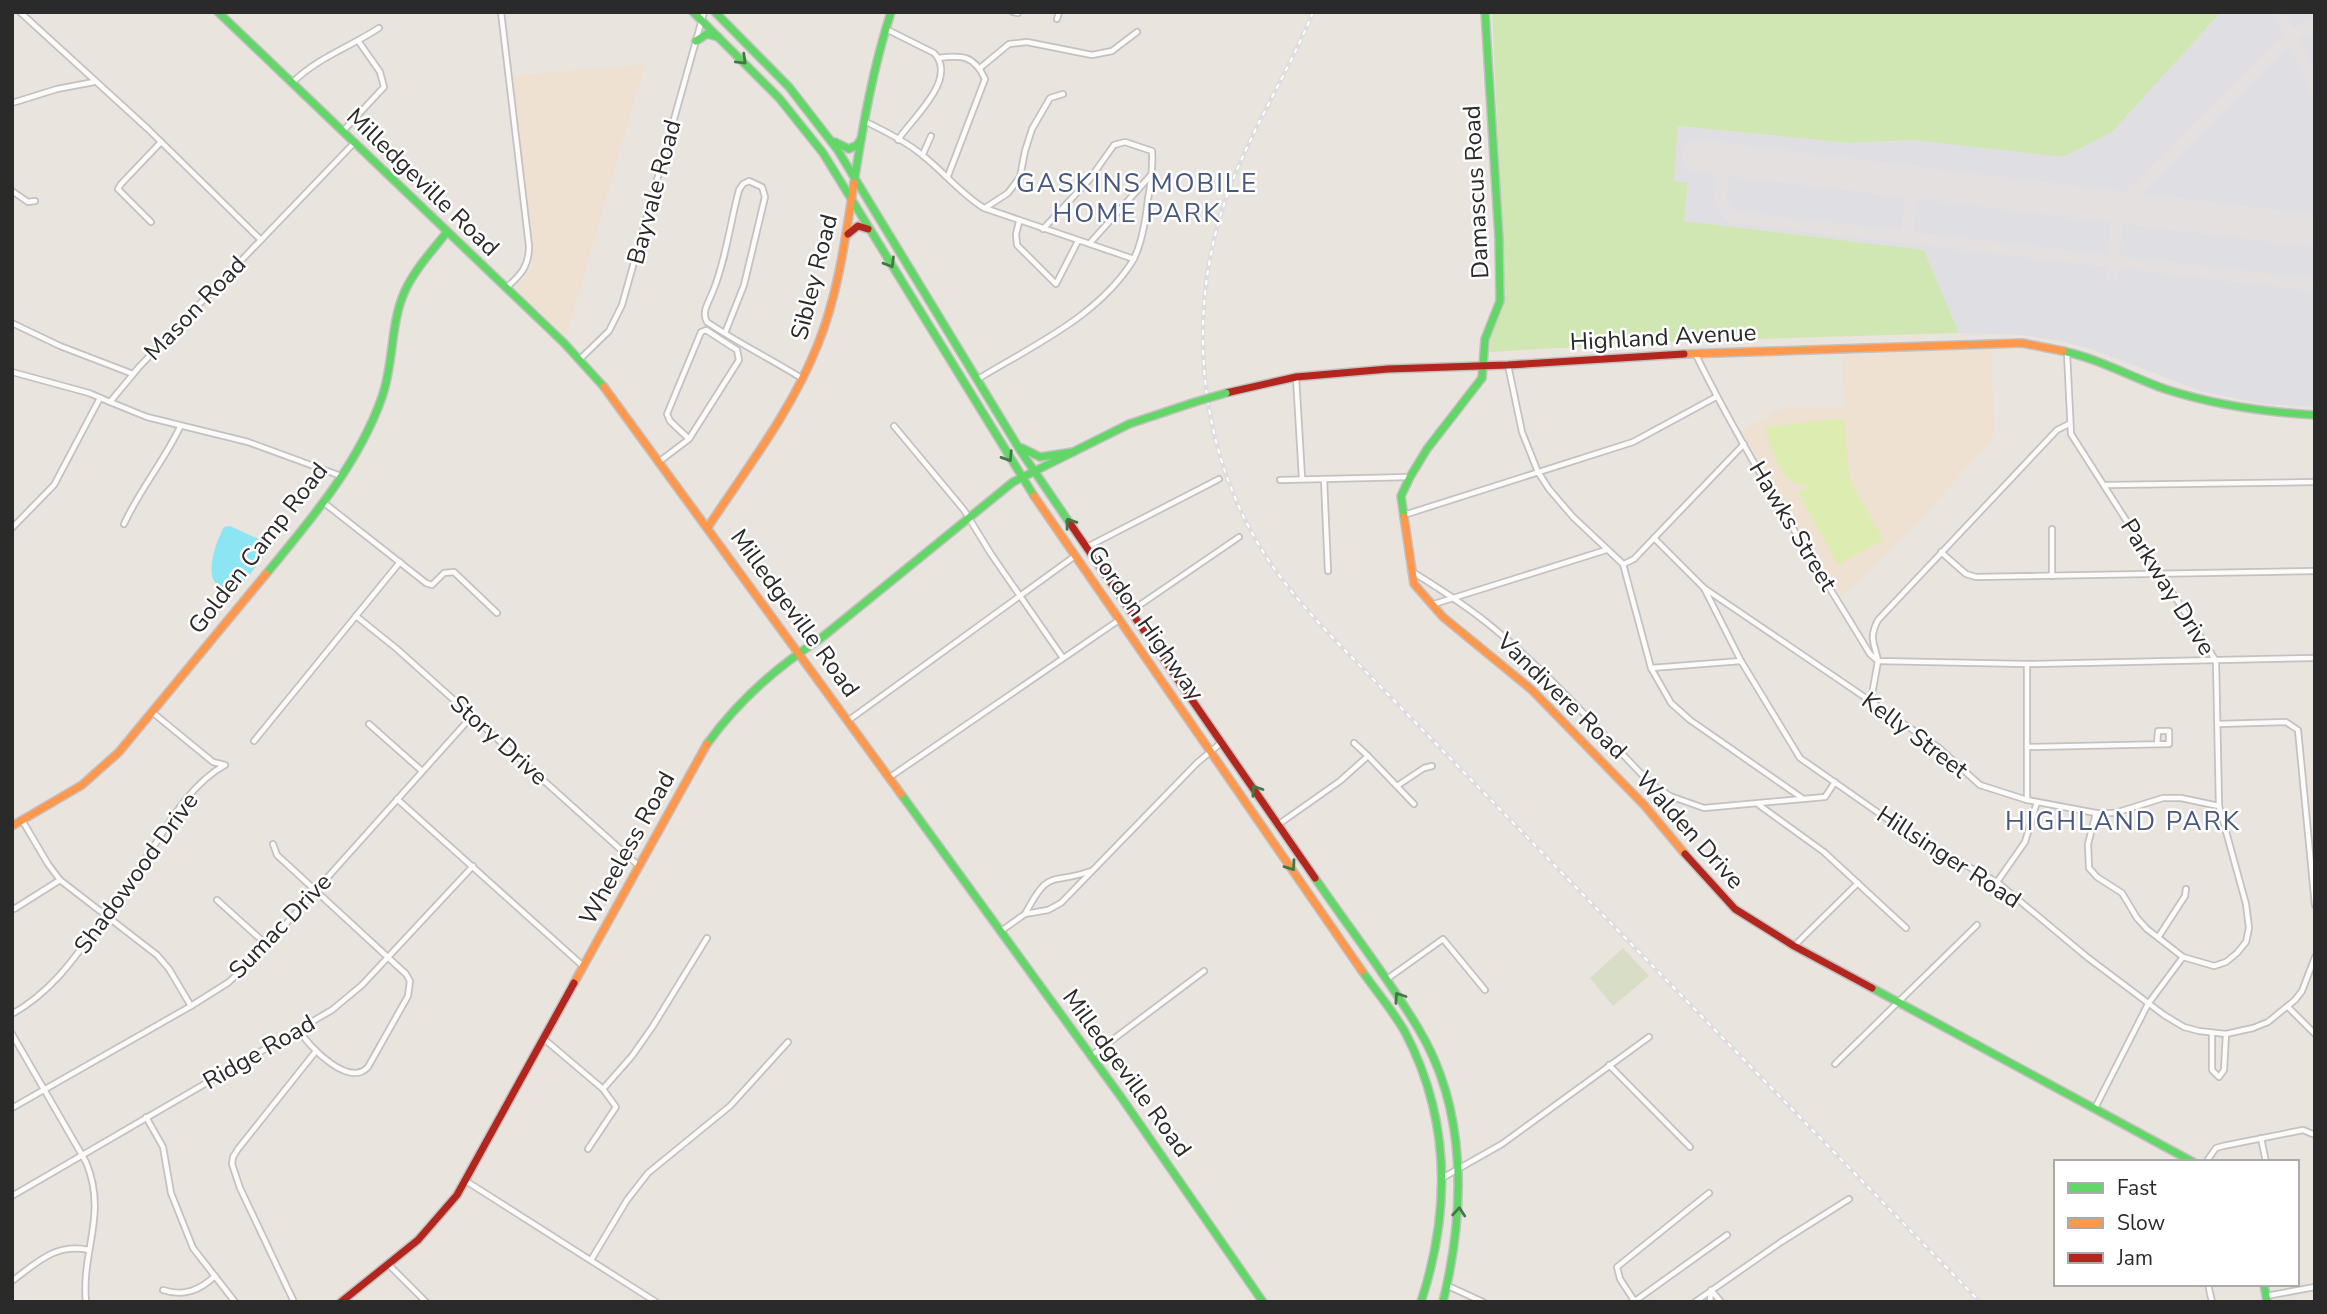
<svg xmlns="http://www.w3.org/2000/svg" width="2327" height="1314" font-family="'Nunito Sans',sans-serif">
<style>
.education{fill:#eee1d2}
.airport{fill:#dfdfe3}
.green{fill:#d0e7b4}
.cemetery{fill:#d8dec5}
.pitch{fill:#ddecb1}
.water{fill:#8be5f3}
.lines{fill:none;stroke-linecap:round;stroke-linejoin:round}
.taxiway{stroke:#e4e0df;stroke-width:12}
.runway{stroke:#e4e0df;stroke-width:32}
.street-casing{stroke:#c3c1c1;stroke-width:8}
.fast-casing{stroke:#c3c1c1;stroke-width:10}
.slow-casing{stroke:#c3c1c1;stroke-width:10}
.jam-casing{stroke:#c3c1c1;stroke-width:10}
.street{stroke:#fcfbfa;stroke-width:4.5}
.fast{stroke:#63d668;stroke-width:7}
.slow{stroke:#ff974d;stroke-width:7}
.jam{stroke:#b3261e;stroke-width:7}
.rail-casing{stroke:#dddddf;stroke-width:4.5}
.rail{stroke:#fff;stroke-width:2;stroke-dasharray:5;stroke-linecap:butt}
.fast-bridge-casing{stroke:#c3c1c1;stroke-width:10;stroke-linecap:butt}
.fast-bridge{stroke:#63d668;stroke-width:7}
.oneway{stroke:#447746}
.labels{text-anchor:middle;dominant-baseline:central;stroke-width:5;stroke-linejoin:round;paint-order:stroke}
.street-label{font-size:24px;fill:#2a2a2a;stroke:#fff}
.neighbourhood-label{font-size:26px;letter-spacing:2px;fill:#465780;stroke:#fff}
</style>
<rect width="100%" height="100%" fill="#eae4df"/>
<!-- education -->
<g class="education">
<polygon points="645,64 566,337 516,289 532,267 532,248 511,76"/>
<polygon points="1991,346 1995,436 1918,522 1842,596 1741,431 1782,408 1844,408 1842,356"/>
</g>
<!-- airport -->
<polygon class="airport" points="2221,12 2315,12 2315,407 2265,404 2203,392 2094,350 2059,341 2021,335 1959,333 1924,250 1684,221 1688,184 1674,181 1677,126 1850,143 2112,132"/>
<!-- green -->
<polygon class="green" points="1492,12 2221,12 2112,132 2063,157 1915,140 1850,143 1678,126 1674,181 1688,183 1684,221 1924,250 1959,333 1687,341 1490,352 1491,334 1505,293"/>
<!-- cemetery -->
<polygon class="cemetery" points="1623,948 1649,976 1613,1006 1590,978"/>
<!-- pitch -->
<path class="pitch" d="M1840 419 1845 422 1849 478 1883 540 1838 565 1798 493 1809 486C1803 486 1793 483 1788 479 1778 470 1767 440 1765 427 1791 425 1815 420 1840 419Z"/>
<!-- water -->
<path class="water" d="M230 526 265 542 270 549 234 594 230 595C224 590 216 585 213 579 208 564 217 540 224 527Z"/>
<g class="lines">
<!-- taxiway -->
<g class="taxiway">
<polyline points="2279,12 2315,87"/>
<polyline points="1725,160 1720,202 1732,217 2315,285"/>
<polyline points="1907,236 1913,182"/>
<polyline points="2112,275 2118,207 2290,36 2315,25"/>
</g>
<!-- runway -->
<polyline class="runway" points="1698,156 2315,231"/>
<!-- street casing -->
<g class="street-casing">
<g id="street">
<polyline points="20,12 148,129 261,240"/>
<path d="M501 12 529 246C529 266 521 275 506 288"/>
<polyline points="1013,12 1018,13"/>
<polyline points="1057,19 1059,12"/>
<path d="M886 29 934 53C959 79 911 119 898 140"/>
<path d="M938 58C962 55 974 55 985 79L948 176"/>
<polyline points="980,68 1009,44 1027,42 1092,55 1112,51 1137,32"/>
<path d="M292 83C317 58 350 47 379 28"/>
<polyline points="12,103 57,89 94,82"/>
<path d="M864 121C883 130 905 141 921 154 943 171 961 194 984 208L1134 259"/>
<polyline points="343,131 384,87 380,72 359,42"/>
<polyline points="923,154 931,136"/>
<polyline points="12,191 28,202 35,201"/>
<polyline points="985,208 1008,193 1020,177 1025,151 1032,129 1050,98 1063,94"/>
<polyline points="151,222 118,189 121,184 161,142"/>
<polyline points="1019,222 1016,234 1017,245 1056,284 1078,241"/>
<polyline points="1090,243 1151,175"/>
<polyline points="12,323 60,346 133,374"/>
<path d="M725 333 744 285 765 197 762 187 749 181 743 184 739 190C730 223 726 260 713 291 709 302 701 312 707 322 738 343 771 359 803 379"/>
<path d="M1695 353C1746 457 1810 555 1870 654L1878 661 1871 700"/>
<polyline points="2067,353 2071,434 2216,661 2219,806 2246,904 2249,928 2246,942 2237,953 2226,962 2214,966 2197,961 2183,957 2147,929 2137,918 2122,893 2097,877 2089,868 2088,844 2096,813"/>
<polyline points="580,359 609,331 622,305 704,12"/>
<polyline points="1508,365 1522,432 1538,472 1549,489 1573,517 1623,564 1651,668 1671,703 1690,720 1802,798"/>
<polyline points="12,372 89,393 110,402 139,367 354,143"/>
<polyline points="1296,377 1302,478"/>
<path d="M978 379C1032 346 1097 317 1132 262 1141 247 1146 217 1148 199 1151 183 1153 167 1152 151L1125 142 1114 145 1089 180 1043 229"/>
<polyline points="110,402 147,417 248,442 341,476"/>
<path d="M2069 424 2057 430 1878 620C1868 639 1875 643 1878 661L2027 664 2315 658"/>
<polyline points="894,426 964,510 991,554 1063,658"/>
<polyline points="660,461 689,439 739,360 737,350 706,330 701,332 667,414 670,421 689,439"/>
<polyline points="1324,479 1328,571"/>
<polyline points="1280,480 1410,477"/>
<polyline points="2106,485 2315,482"/>
<polyline points="323,502 426,583 432,585 444,573 454,572 497,613"/>
<polyline points="1404,515 1633,442 1716,397"/>
<path d="M124 524C140 489 164 461 180 427"/>
<polyline points="12,528 54,485 100,398"/>
<polyline points="2052,529 2052,576"/>
<polyline points="1654,538 1704,588 1938,747 1980,785 2027,800 2096,813 2115,813 2163,798 2181,798 2219,806"/>
<polyline points="1087,547 1219,479"/>
<polyline points="1941,552 1966,574 1976,577 2315,571"/>
<polyline points="1624,564 1634,559 1744,444"/>
<path d="M1411 571C1437 587 1462 603 1486 622 1546 670 1597 728 1650 783L1670 796 1704 808 1825 797 1835 782"/>
<polyline points="1704,588 1741,661 1800,758 1913,837 1997,882 2087,957 2164,1015 2184,1027 2199,1031 2226,1034 2253,1028 2268,1022 2295,1000 2302,991 2315,957"/>
<polyline points="1431,605 1606,550"/>
<polyline points="1131,611 1239,537"/>
<polyline points="356,616 397,649 639,866"/>
<polyline points="1651,668 1741,661"/>
<polyline points="849,720 1075,556"/>
<polyline points="369,724 422,771"/>
<polyline points="2218,724 2286,722 2298,730 2315,905"/>
<polyline points="254,741 400,562"/>
<polyline points="2027,747 2169,744 2169,731 2158,731 2157,744"/>
<polyline points="1368,756 1414,804"/>
<polyline points="890,777 1119,620"/>
<polyline points="1397,786 1424,768 1432,766"/>
<polyline points="397,799 583,966"/>
<polyline points="2027,800 2027,664"/>
<polyline points="1759,805 1824,852 1906,928"/>
<polyline points="22,820 48,864 60,880 157,955 169,969 191,1006"/>
<polyline points="1279,824 1340,781 1368,756 1354,743"/>
<path d="M273 844 277 855 406 974 410 981 408 996 368 1067C349 1088 309 1047 299 1030"/>
<polyline points="1997,882 2025,842 2037,802"/>
<polyline points="217,900 267,945"/>
<polyline points="14,909 60,880"/>
<path d="M1025 914C1050 867 1049 886 1091 871"/>
<polyline points="1001,931 1025,914 1048,910 1061,903 1197,763 1222,742"/>
<polyline points="2159,936 2185,896 2186,889"/>
<polyline points="1794,946 1858,883"/>
<polyline points="1387,979 1443,939 1485,990"/>
<polyline points="2288,1007 2315,1034"/>
<path d="M12 1014C53 991 76 956 103 919 115 903 127 888 138 871 161 837 187 785 225 765L213 762 152 712"/>
<polyline points="2212,1033 2212,1070 2219,1077 2224,1070 2226,1034"/>
<path d="M12 1034 86 1162C108 1215 81 1250 86 1302"/>
<polyline points="544,1039 603,1089 632,1056 653,1026 707,938"/>
<polyline points="1091,1056 1204,971"/>
<polyline points="1835,1064 1977,925"/>
<polyline points="1609,1065 1690,1147"/>
<polyline points="12,1108 191,1006 229,982 267,945 472,716"/>
<polyline points="2095,1108 2148,1004 2183,957"/>
<polyline points="146,1117 163,1147 171,1193 193,1248 235,1302"/>
<polyline points="2261,1138 2266,1162"/>
<polyline points="588,1149 616,1107 603,1089"/>
<polyline points="2206,1162 2216,1148 2223,1146 2303,1130 2315,1135"/>
<polyline points="1444,1177 1502,1144 1649,1037"/>
<polyline points="466,1181 656,1302"/>
<polyline points="12,1196 332,1010 362,985 473,866"/>
<polyline points="591,1260 627,1200 648,1173 730,1106 788,1042"/>
<polyline points="389,1265 426,1302"/>
<path d="M12 1281C38 1262 55 1243 89 1250"/>
<polyline points="2208,1284 2212,1302"/>
<polyline points="1446,1285 1483,1302"/>
<path d="M163 1290C184 1297 200 1290 215 1276"/>
<polyline points="1711,1290 1721,1302"/>
<polyline points="2266,1296 2315,1287"/>
<polyline points="1635,1301 1727,1235"/>
<polyline points="294,1302 240,1188 232,1164 233,1157 238,1149 316,1051"/>
<polyline points="1635,1302 1620,1279 1617,1267 1709,1193"/>
<polyline points="1695,1302 1781,1242 1849,1199"/>
<polyline points="1710,1302 1711,1291"/>
</g>
</g>
<!-- fast casing -->
<g class="fast-casing">
<g id="fast">
<polyline points="218,12 564,343 604,387"/>
<polyline points="693,12 779,98 823,153 1034,496"/>
<polyline points="715,12 789,87 837,149 1020,450 1069,522"/>
<polyline points="696,41 707,34 718,37"/>
<polyline points="835,142 849,149 857,145 861,139"/>
<path d="M854 183C863 124 873 68 891 12"/>
<path d="M2063 351C2099 359 2131 377 2165 389 2214 405 2264 412 2315 415"/>
<polyline points="1022,448 1040,457 1073,452"/>
<polyline points="1404,517 1401,496 1410,477 1427,449 1482,378 1485,339 1500,301 1499,239 1485,12"/>
<path d="M266 574C310 521 359 463 382 397 394 363 390 326 404 293 414 270 432 251 447 232"/>
<path d="M707 744C738 701 775 668 820 639L1013 482 1129 424 1195 402"/>
<polyline points="901,794 1121,1097 1263,1302"/>
<path d="M1315 878C1349 928 1387 976 1418 1028 1468 1110 1465 1212 1443 1302"/>
<path d="M1362 971C1376 991 1393 1011 1405 1032 1451 1120 1451 1210 1421 1302"/>
<polyline points="1872,988 2193,1162"/>
<polyline points="2264,1284 2267,1302"/>
</g>
</g>
<!-- slow casing -->
<g class="slow-casing">
<g id="slow">
<polyline points="1684,354 2022,343 2063,351"/>
<polyline points="604,387 901,794"/>
<polyline points="1034,496 1362,971"/>
<polyline points="1404,517 1414,584 1443,617 1532,690 1645,806 1685,854"/>
<path d="M708 527C747 468 792 410 818 344 838 295 846 235 854 183"/>
<polyline points="12,826 82,785 119,752 266,574"/>
<polyline points="574,983 707,744"/>
</g>
</g>
<!-- jam casing -->
<g class="jam-casing">
<g id="jam">
<polyline points="848,234 858,226 868,229"/>
<polyline points="1226,393 1296,377 1388,369 1508,365 1684,354"/>
<polyline points="1069,522 1315,878"/>
<polyline points="1685,854 1735,909 1794,946 1872,988"/>
<polyline points="341,1302 418,1240 457,1195 574,983"/>
</g>
</g>
<!-- street -->
<use href="#street" class="street"/>
<!-- fast -->
<use href="#fast" class="fast"/>
<!-- slow -->
<use href="#slow" class="slow"/>
<!-- jam -->
<use href="#jam" class="jam"/>
<!-- rail casing -->
<g class="rail-casing">
<path id="rail" d="M1313 12C1288 73 1252 128 1229 190 1184 311 1197 453 1269 561 1288 589 1310 614 1334 639L1980 1302"/>
</g>
<!-- rail -->
<use href="#rail" class="rail"/>
<!-- fast-bridge casing -->
<g class="fast-bridge-casing">
<polyline id="fast-bridge" points="1195,402 1226,393"/>
</g>
<!-- fast-bridge -->
<use href="#fast-bridge" class="fast-bridge"/>
</g>
<!-- one-way arrows -->
<defs><path id="oneway-chevron" d="M-2-3.5L2.5 0L-2 3.5" fill="none" stroke-width="1.6" stroke-linecap="round" stroke-linejoin="round" transform="scale(1.75)"/></defs>
<g class="oneway">
<use href="#oneway-chevron" transform="translate(742 60) rotate(44)"/>
<use href="#oneway-chevron" transform="translate(890 263) rotate(59)"/>
<use href="#oneway-chevron" transform="translate(1008 457) rotate(57)"/>
<use href="#oneway-chevron" transform="translate(1070 523) rotate(-125)"/>
<use href="#oneway-chevron" transform="translate(1256 790) rotate(-124)"/>
<use href="#oneway-chevron" transform="translate(1291 866) rotate(55)"/>
<use href="#oneway-chevron" transform="translate(1399 997) rotate(-124)"/>
<use href="#oneway-chevron" transform="translate(1459 1212) rotate(-85)"/>
</g>
<g class="labels">
<!-- street labels -->
<g class="street-label">
<text transform="translate(423 182) rotate(44)">Milledgeville Road</text>
<text transform="translate(654 192) rotate(-75)">Bayvale Road</text>
<text transform="translate(1476 192) rotate(-93)">Damascus Road</text>
<text transform="translate(814 277) rotate(-76)">Sibley Road</text>
<text transform="translate(195 308) rotate(-46)">Mason Road</text>
<text transform="translate(1663 337) rotate(-3)">Highland Avenue</text>
<text transform="translate(1793 526) rotate(59)">Hawks Street</text>
<text transform="translate(258 548) rotate(-52)">Golden Camp Road</text>
<text transform="translate(2168 587) rotate(58)">Parkway Drive</text>
<text transform="translate(795 613) rotate(54)">Milledgeville Road</text>
<text transform="translate(1146 623) rotate(55)">Gordon Highway</text>
<text transform="translate(1562 696) rotate(44)">Vandivere Road</text>
<text transform="translate(1915 735) rotate(37)">Kelly Street</text>
<text transform="translate(499 740) rotate(42)">Story Drive</text>
<text transform="translate(1690 830) rotate(48)">Walden Drive</text>
<text transform="translate(627 848) rotate(-61)">Wheeless Road</text>
<text transform="translate(1949 857) rotate(33)">Hillsinger Road</text>
<text transform="translate(136 873) rotate(-54)">Shadowood Drive</text>
<text transform="translate(280 926) rotate(-46)">Sumac Drive</text>
<text transform="translate(259 1052) rotate(-30)">Ridge Road</text>
<text transform="translate(1127 1073) rotate(54)">Milledgeville Road</text>
</g>
<!-- neighbourhood labels -->
<g class="neighbourhood-label">
<text x="1137" y="183">GASKINS MOBILE<tspan x="1137" dy="30">HOME PARK</tspan></text>
<text x="2123" y="821">HIGHLAND PARK</text>
</g>
</g>
<!-- border -->
<rect width="2327" height="1314" fill="none" stroke="#2a2a2a" stroke-width="28"/>
<!-- legend -->
<rect x="2054" y="1160" width="245" height="126" fill="#ffffff" stroke="#aaaaaa" stroke-width="2"/>
<rect x="2068" y="1183" width="35" height="10" fill="#63d668" stroke="#aaaaaa" stroke-width="2"/>
<text x="2117" y="1195" font-size="21" fill="#2a2a2a">Fast</text>
<rect x="2068" y="1218" width="35" height="10" fill="#ff974d" stroke="#aaaaaa" stroke-width="2"/>
<text x="2117" y="1230" font-size="21" fill="#2a2a2a">Slow</text>
<rect x="2068" y="1253" width="35" height="10" fill="#b3261e" stroke="#aaaaaa" stroke-width="2"/>
<text x="2117" y="1265" font-size="21" fill="#2a2a2a">Jam</text>
</svg>
